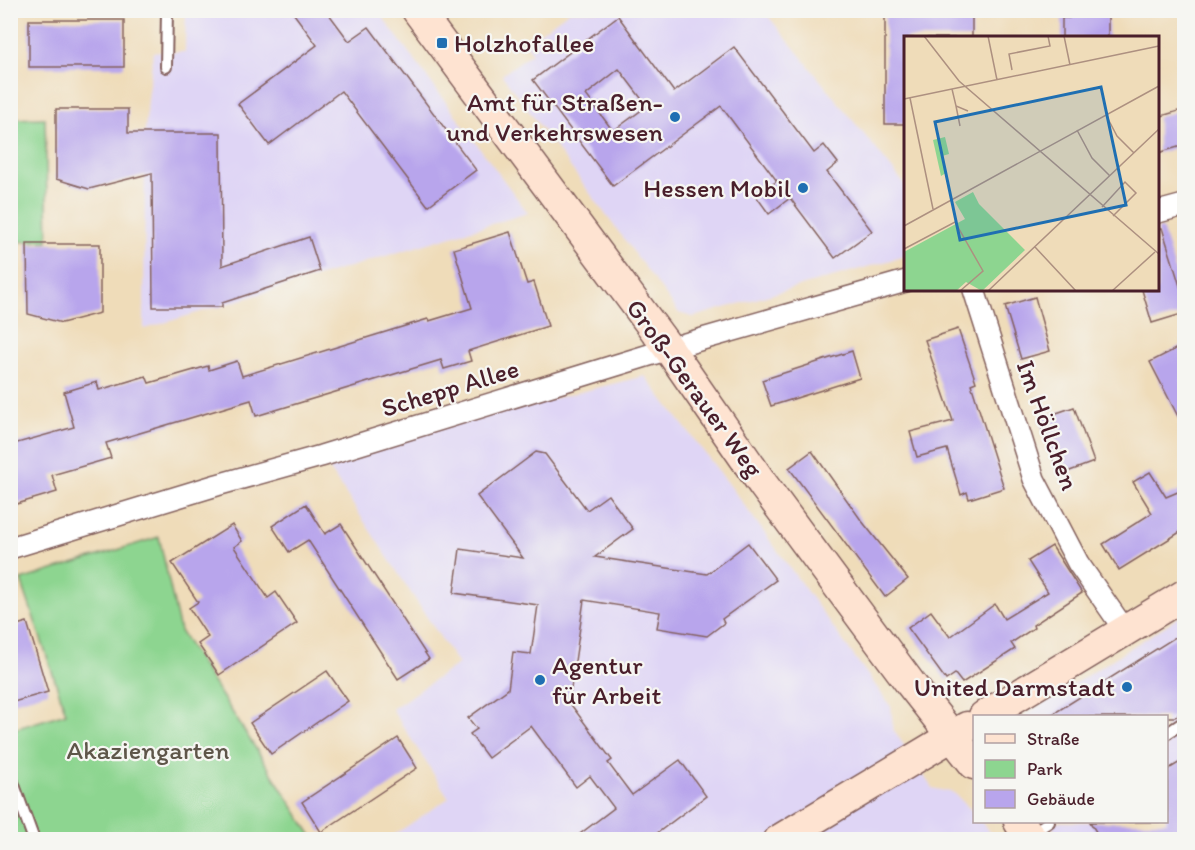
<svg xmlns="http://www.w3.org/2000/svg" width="1195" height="850" font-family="Itim,sans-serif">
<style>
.built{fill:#dfd5f5}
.green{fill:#8dd590;stroke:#6c7a5e;stroke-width:1.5}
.building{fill:#b8a5ec;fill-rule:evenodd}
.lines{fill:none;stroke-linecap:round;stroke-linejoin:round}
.service-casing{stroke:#84615d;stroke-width:14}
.minor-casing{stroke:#84615d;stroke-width:24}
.secondary-casing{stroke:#84615d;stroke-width:33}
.service{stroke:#fff;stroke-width:10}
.minor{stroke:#fff;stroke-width:21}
.secondary{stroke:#fee3d1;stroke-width:30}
.poi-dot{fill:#1f6fb2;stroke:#f6f6f2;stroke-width:2}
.labels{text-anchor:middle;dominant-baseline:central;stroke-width:4.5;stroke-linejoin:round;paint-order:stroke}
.poi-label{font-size:26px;fill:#4a1f2b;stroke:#f6f6f2;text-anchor:end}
.street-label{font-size:26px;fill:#4a1f2b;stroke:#f6f6f2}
.park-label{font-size:26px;fill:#5e5649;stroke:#f6f6f2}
.inset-road{fill:none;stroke:#ad9080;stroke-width:1.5}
.view{fill:#1f6fb2;fill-opacity:0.15;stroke:#1f6fb2;stroke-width:3}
.inset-edge{fill:none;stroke:#4a1f2b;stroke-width:3}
</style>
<rect width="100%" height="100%" fill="#f6f6f2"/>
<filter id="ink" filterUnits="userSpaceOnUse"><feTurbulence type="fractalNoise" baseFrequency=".0167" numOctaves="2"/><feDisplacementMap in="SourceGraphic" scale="12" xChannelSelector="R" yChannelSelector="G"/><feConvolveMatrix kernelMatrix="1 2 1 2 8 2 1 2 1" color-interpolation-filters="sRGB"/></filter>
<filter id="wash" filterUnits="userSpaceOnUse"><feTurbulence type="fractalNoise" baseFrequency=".008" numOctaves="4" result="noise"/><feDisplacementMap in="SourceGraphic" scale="24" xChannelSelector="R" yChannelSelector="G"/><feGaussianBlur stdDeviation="1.35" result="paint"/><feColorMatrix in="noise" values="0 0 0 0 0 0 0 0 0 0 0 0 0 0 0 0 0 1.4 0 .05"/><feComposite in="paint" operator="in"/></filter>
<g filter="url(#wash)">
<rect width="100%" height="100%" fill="#efdcb9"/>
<!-- built -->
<g class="built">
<polygon points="186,11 378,11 528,213 144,329 145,130 153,52 185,52"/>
<polygon points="570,11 764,11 905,185 905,256 693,317 679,313 502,75 532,53 526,43"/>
<polygon points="645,376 731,487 891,707 893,729 932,788 954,793 974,813 974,822 981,822 996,839 388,839 449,798 392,709 458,664 321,456"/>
<polygon points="1184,614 1184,839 1062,839 1048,822 1166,822 1166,716 1024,716"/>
</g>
<!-- green -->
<g class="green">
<polygon points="45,118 48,241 11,242 11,119"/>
<polygon points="159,537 180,631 314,839 11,840 11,730 66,713 21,580"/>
</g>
<g id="blocks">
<!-- building -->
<g class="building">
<polygon points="291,10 326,10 349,41 369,27 476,170 428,206 341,91 269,145 238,104 317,45"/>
<polygon points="885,10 972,10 972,38 906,38 906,124 885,124"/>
<polygon points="1069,10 1108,10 1108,38 1062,38 1062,18 1069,18"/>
<path d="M618 16 674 92 734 47 814 153 824 145 838 163 827 172 872 231 835 258 790 198 769 214 756 196 777 181 721 106 613 186 533 80ZM619 69 647 106 613 131 586 95Z"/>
<rect x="29" y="20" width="95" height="47"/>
<polygon points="56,109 128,109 128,133 221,133 222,266 309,237 320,271 222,303 222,307 153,307 152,173 89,189 56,179"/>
<polygon points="1185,109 1185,145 1158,153 1158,117"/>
<polygon points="1162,228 1185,302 1185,313 1152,323 1142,290 1158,290 1158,229"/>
<polygon points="510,232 527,284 534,282 548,326 468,351 471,361 444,369 441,360 256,416 251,400 106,443 111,458 52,475 57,492 10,506 10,445 74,427 64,392 97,382 99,390 146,376 149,383 208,366 209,370 237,361 242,376 428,319 429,321 472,308 454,249"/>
<polygon points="27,244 100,244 100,313 62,323 28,314"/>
<polygon points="1035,297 1050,351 1021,359 1005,306"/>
<polygon points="958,329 976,382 971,384 1004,488 969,499 967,492 961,495 947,449 917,457 910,432 953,421 925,340"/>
<polygon points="1185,344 1185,430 1150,362"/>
<polygon points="852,351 860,378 771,406 762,380"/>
<polygon points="1074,407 1094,462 1059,475 1039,419"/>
<polygon points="812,451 861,520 908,579 885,597 789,468"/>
<polygon points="536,452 545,454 587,510 608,495 633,529 595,557 707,574 748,543 776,580 722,619 724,623 707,636 657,628 660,612 584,600 569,702 612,760 608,763 632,795 680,760 706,796 648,840 572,840 614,808 590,776 576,787 531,726 488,758 470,734 477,729 468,718 508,689 513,652 531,654 538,605 454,593 460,549 523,558 477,496"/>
<polygon points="1150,472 1166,497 1185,489 1185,529 1119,570 1103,544 1152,513 1133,482"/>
<polygon points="306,504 325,534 341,524 429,659 398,679 308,540 289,552 272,526"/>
<polygon points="232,525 242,541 234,547 268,598 276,592 297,623 219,675 198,644 208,637 189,608 198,602 172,563"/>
<polygon points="1052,546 1082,593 1033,625 1034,628 1011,643 1015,649 962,683 955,674 946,680 908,628 931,611 950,637 995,604 1004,619 1048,592 1028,561"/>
<polygon points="27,622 48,692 10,703 10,627"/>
<polygon points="1185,631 1185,711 1175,717 1048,717"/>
<polygon points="327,671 348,701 271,754 250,723"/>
<polygon points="398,738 417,768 321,832 302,802"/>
<polygon points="1185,759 1185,840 1101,840 1090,822 1167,822 1167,770"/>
</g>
</g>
</g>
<g filter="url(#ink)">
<use href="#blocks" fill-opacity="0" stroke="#84615d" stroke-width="1.5"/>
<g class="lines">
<!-- service casing -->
<g class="service-casing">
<g id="service">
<polyline points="166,67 167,10"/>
<polyline points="1166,734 1184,722"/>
<polyline points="10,774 34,840"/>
<polyline points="1029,835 1049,822"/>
</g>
</g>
<!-- minor casing -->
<g class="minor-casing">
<g id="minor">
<polyline points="1158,212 1184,205"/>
<polyline points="974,290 1034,479 1078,563 1126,632"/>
<polyline points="10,548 217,485 321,456 685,344 906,281"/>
</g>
</g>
<!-- secondary casing -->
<g class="secondary-casing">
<g id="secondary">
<polyline points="417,10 669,349 764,486 910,683 974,764"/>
<polyline points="984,716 1184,595"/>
<polyline points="1019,822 1033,840"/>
<polyline points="779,840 967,727"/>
</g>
</g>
<!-- service -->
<use href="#service" class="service"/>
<!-- minor -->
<use href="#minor" class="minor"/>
<!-- secondary -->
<use href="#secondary" class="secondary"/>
</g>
</g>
<!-- markers -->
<g class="poi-dot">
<rect x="436" y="37" width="12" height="12" rx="3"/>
<circle cx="675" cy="117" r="6"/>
<circle cx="803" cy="188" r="6"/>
<circle cx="540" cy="680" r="6"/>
<circle cx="1127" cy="687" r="6"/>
</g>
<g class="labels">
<!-- poi labels -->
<g class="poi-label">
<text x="454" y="43" text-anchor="start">Holzhofallee</text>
<text x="663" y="102">Amt für Straßen-<tspan x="663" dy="30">und Verkehrswesen</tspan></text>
<text x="791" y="188">Hessen Mobil</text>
<text x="552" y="665" text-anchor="start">Agentur<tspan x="552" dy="30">für Arbeit</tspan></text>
<text x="1115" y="687">United Darmstadt</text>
</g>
<!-- street labels -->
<g class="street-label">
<text transform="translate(450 388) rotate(-17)">Schepp Allee</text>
<text transform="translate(695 388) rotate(54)">Groß-Gerauer Weg</text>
<text transform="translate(1048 425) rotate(70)">Im Höllchen</text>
</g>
<!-- park labels -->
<g class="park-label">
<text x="148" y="750">Akaziengarten</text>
</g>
</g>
<!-- overview -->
<g transform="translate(904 36)">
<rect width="255" height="255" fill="#efdcb9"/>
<path d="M41 101 45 118 38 120 42 137 37 140 29 104ZM69 156 75 168 121 214 78 255 62 246 52 255H0V216L61 183 51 166Z" fill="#8dd590"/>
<path class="inset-road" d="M20 0 55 45 255 218M84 0 93 44M160 0 166 29M108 34 105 18 146 10 144 0M48 53 52 70 64 75M6 62 29 173M0 63 255 10M52 70 56 90M202 79 213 100 230 117M173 94 188 122 206 140M198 171 221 146 232 157 209 180M0 190 255 50M131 211 172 255M0 213 51 186 79 235 56 255M84 255 255 93M208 255 251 216"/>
<path class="view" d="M197 51 222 169 56 204 31 86Z"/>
<rect width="255" height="255" class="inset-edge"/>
</g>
<!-- margin -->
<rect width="1195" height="850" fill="none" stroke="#f6f6f2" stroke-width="36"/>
<!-- legend -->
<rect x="973" y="715" width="195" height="108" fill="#f6f6f2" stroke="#b1a0a2" stroke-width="1.5"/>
<rect x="985" y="734" width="30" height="9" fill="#fee3d1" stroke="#b1a0a2" stroke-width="1.5"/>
<text x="1027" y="745" font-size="18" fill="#4a1f2b">Straße</text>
<rect x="985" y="760" width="30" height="18" fill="#8dd590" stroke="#b1a0a2" stroke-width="1.5"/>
<text x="1027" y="775" font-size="18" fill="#4a1f2b">Park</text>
<rect x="985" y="790" width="30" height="18" fill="#b8a5ec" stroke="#b1a0a2" stroke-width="1.5"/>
<text x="1027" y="805" font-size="18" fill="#4a1f2b">Gebäude</text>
</svg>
